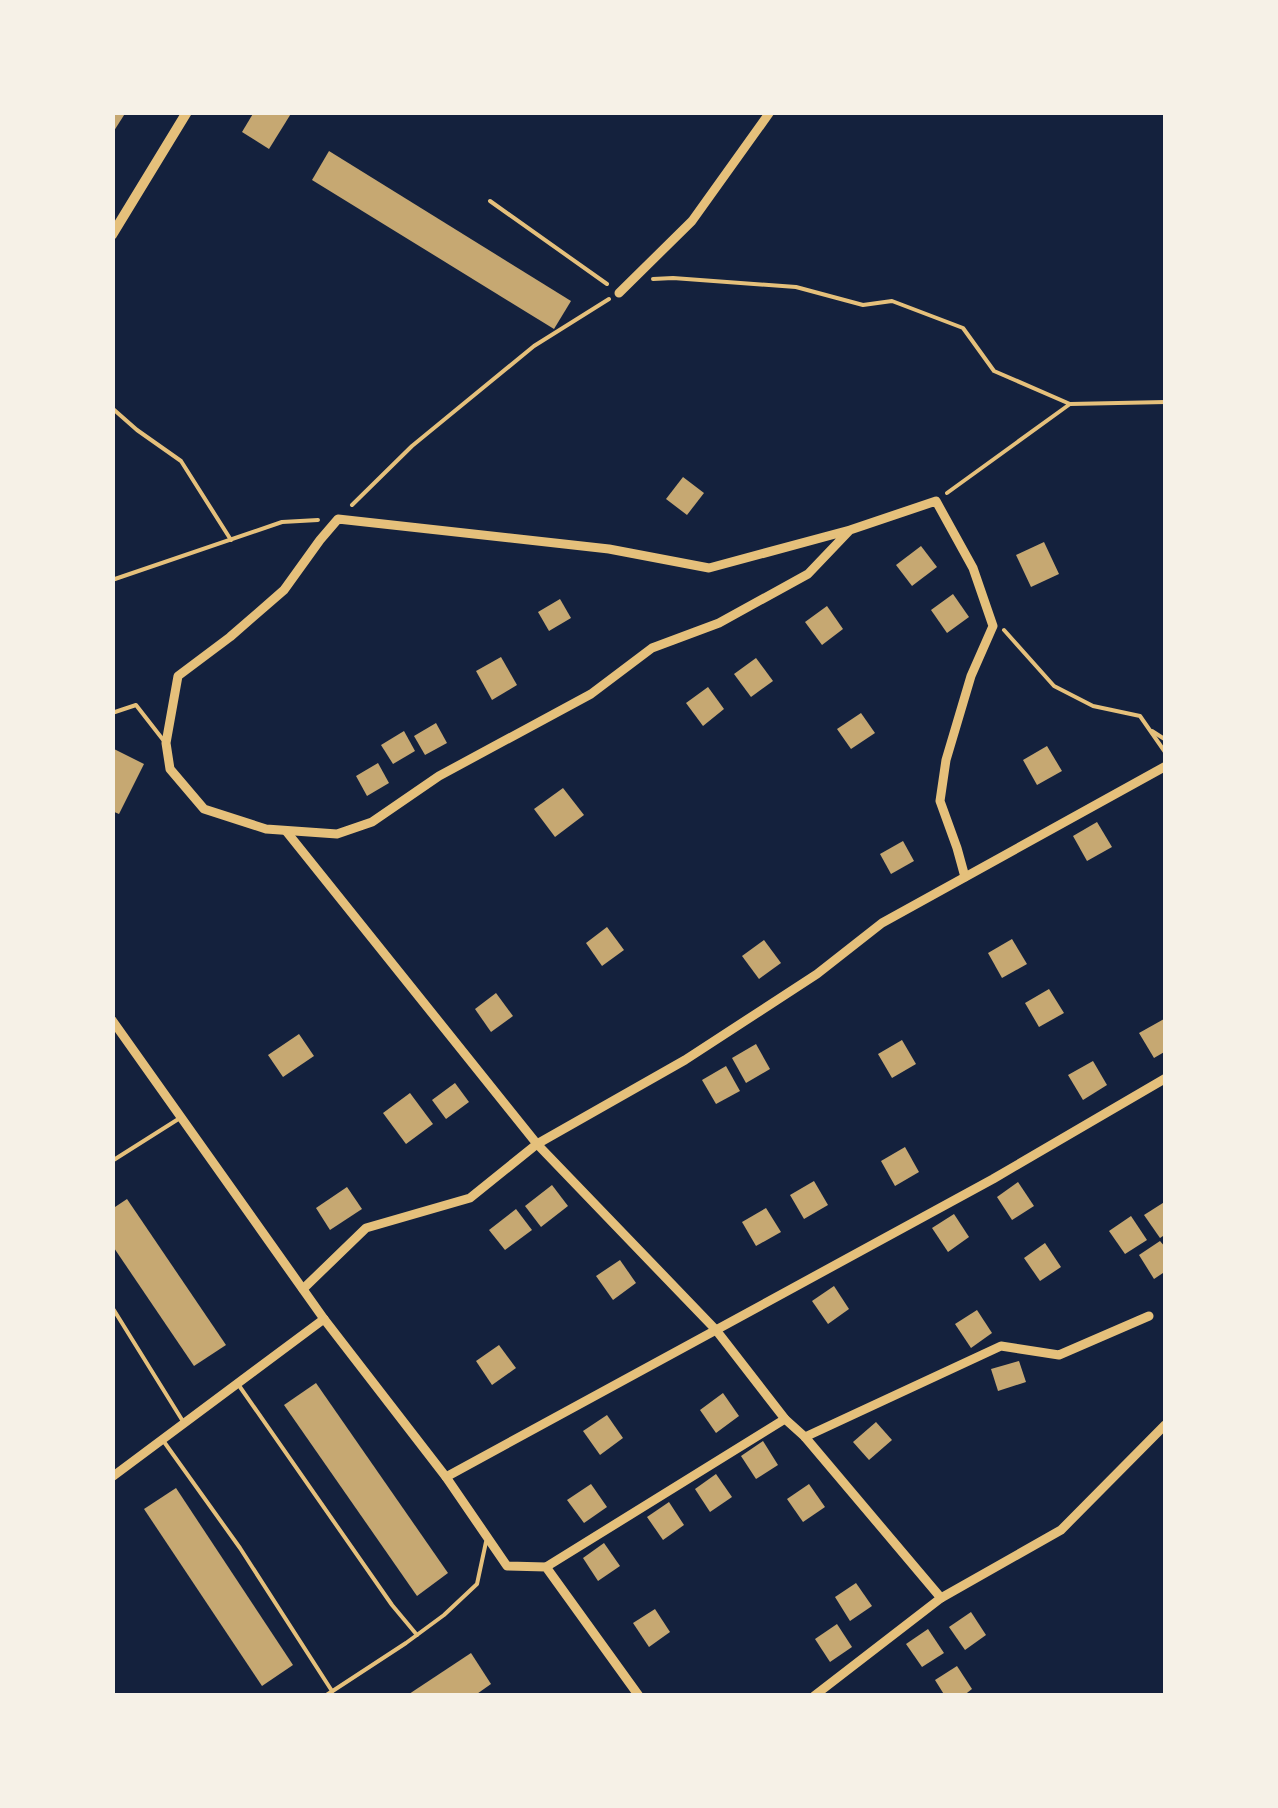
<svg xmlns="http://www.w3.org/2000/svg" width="1278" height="1808" font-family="'Nunito Sans',sans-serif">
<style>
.building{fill:#c6a872}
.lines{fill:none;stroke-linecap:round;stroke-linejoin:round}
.path{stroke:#e5c07b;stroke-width:4}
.service{stroke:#e5c07b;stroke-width:4}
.minor{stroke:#e5c07b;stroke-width:9}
.tertiary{stroke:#e5c07b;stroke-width:10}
</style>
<rect width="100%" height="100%" fill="#14213d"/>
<!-- building -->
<g class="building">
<polygon points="112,112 126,112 112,134"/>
<polygon points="254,112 292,112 269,149 242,132"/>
<polygon points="329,151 571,301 554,329 312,180"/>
<polygon points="683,477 704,493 687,515 666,499"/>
<polygon points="1044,542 1059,574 1031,587 1016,555"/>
<polygon points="921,546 937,567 912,586 896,565"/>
<polygon points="953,594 969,617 947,633 931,610"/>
<polygon points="560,599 571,618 549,631 538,612"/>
<polygon points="827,606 843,629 822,645 805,622"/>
<polygon points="501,657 517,685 492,700 476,671"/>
<polygon points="756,658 773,681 751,697 734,674"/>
<polygon points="708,687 724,709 703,726 686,703"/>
<polygon points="861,713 875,733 851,749 837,729"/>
<polygon points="436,723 447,743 425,755 414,736"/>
<polygon points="404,731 415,751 393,764 381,745"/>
<polygon points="1047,746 1062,771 1037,785 1023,760"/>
<polygon points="112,748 144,764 119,814 112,811"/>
<polygon points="378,763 389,783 367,796 356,776"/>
<polygon points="563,788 584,815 555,837 534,809"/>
<polygon points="1097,822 1112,847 1087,861 1073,836"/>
<polygon points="903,841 914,861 891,874 880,854"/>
<polygon points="607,927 624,950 602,966 586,943"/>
<polygon points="1012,939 1027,964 1002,978 988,953"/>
<polygon points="764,940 781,963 759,979 742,956"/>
<polygon points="1049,989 1064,1013 1039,1027 1025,1003"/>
<polygon points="496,993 513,1016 491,1032 475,1009"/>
<polygon points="1164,1019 1166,1051 1154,1058 1139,1033"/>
<polygon points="299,1034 314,1056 283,1077 268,1055"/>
<polygon points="902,1040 916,1064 892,1078 878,1054"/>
<polygon points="756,1044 770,1069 746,1083 732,1058"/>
<polygon points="1093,1061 1107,1085 1083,1100 1068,1075"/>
<polygon points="726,1066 740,1091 716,1104 702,1080"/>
<polygon points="455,1083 469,1102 446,1119 432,1100"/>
<polygon points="410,1093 433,1124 406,1144 383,1113"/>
<polygon points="905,1147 919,1172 895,1186 881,1161"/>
<polygon points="814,1181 828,1205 804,1219 790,1195"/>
<polygon points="1018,1182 1034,1206 1012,1220 997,1197"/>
<polygon points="552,1185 568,1206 541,1227 525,1206"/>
<polygon points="347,1187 362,1209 330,1230 316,1208"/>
<polygon points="127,1199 226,1345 194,1366 112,1245 112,1209"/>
<polygon points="1166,1201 1166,1234 1160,1238 1144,1215"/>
<polygon points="766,1208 781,1232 756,1246 742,1222"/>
<polygon points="516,1209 532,1230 505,1250 489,1230"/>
<polygon points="954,1214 969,1237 948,1252 932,1228"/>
<polygon points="1131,1216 1147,1240 1125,1254 1109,1231"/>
<polygon points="1160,1241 1166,1248 1166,1271 1154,1279 1139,1255"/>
<polygon points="1045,1243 1061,1267 1040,1281 1024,1258"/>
<polygon points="620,1260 636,1283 613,1300 596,1276"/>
<polygon points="834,1286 849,1309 828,1324 812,1301"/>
<polygon points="977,1310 992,1333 971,1348 955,1324"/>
<polygon points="499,1345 516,1368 492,1385 476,1361"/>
<polygon points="1019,1361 1026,1382 998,1391 991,1369"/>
<polygon points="316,1383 448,1573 417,1596 284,1405"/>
<polygon points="723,1393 739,1416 716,1433 700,1410"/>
<polygon points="607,1415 623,1438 600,1455 583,1431"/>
<polygon points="876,1422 892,1440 869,1460 853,1442"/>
<polygon points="763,1441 778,1465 756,1479 741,1456"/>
<polygon points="716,1474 732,1497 710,1512 695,1489"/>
<polygon points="591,1484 607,1507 584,1523 567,1500"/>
<polygon points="809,1484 825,1507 803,1522 787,1499"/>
<polygon points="176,1488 293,1665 262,1686 144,1509"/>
<polygon points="669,1502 684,1525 663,1540 647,1517"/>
<polygon points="604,1543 620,1566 598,1581 583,1558"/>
<polygon points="856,1583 872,1606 850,1621 835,1597"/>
<polygon points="655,1609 670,1632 649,1647 633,1623"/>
<polygon points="971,1612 986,1635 965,1650 949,1627"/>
<polygon points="837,1624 852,1647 830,1662 815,1639"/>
<polygon points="928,1629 944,1653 922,1667 906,1644"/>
<polygon points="471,1653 491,1684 474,1696 406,1696"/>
<polygon points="957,1666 972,1689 963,1696 945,1696 935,1680"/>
</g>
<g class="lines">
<!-- path -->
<g class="path">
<polyline points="490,201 607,284"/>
<polyline points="653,279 673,278 796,287 863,305 892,301 963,328 994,371 1070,404 947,493"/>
<polyline points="1070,404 1166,402"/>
<polyline points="112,408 137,430 181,461 231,540"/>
<polyline points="352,505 412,446 534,346 609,299"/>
<polyline points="112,580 282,522 318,520"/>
<polyline points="1004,630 1054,686 1093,706 1140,716 1165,752"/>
<polyline points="1152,731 1166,740"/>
</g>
<!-- service -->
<g class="service">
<polyline points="112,713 136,705 164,741"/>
<polyline points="112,1161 180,1118"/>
<polyline points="112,1307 184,1423"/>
<polyline points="240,1387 392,1605 417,1635"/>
<polyline points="162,1439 240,1548 332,1691"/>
<polyline points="325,1696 406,1643 444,1615 477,1584 486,1542"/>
</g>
<!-- minor -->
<g class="minor">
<polyline points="619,293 692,221 770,112"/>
<polyline points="850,530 709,568 609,549 338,519 320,540 284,590 230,637 178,676 166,743 170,769 204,809 266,829 337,834 372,822 439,776 591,694 652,648 719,623 808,574 850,530 936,501 973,568 993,626 971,676 946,760 940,801 957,848 965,877"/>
<polyline points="286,831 537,1144 716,1330 785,1419 805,1437 941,1598"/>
<polyline points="112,1020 324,1319 446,1477 507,1566 546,1567 639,1696"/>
<polyline points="303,1289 366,1228 470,1198 537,1144 685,1060 817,974 882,923 1166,766"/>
<polyline points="805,1437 1001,1346 1059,1355 1149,1316"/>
<polyline points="112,1477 324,1319"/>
<polyline points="446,1477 993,1179 1166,1078"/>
<polyline points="546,1567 785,1419"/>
<polyline points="814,1696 941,1598 1061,1530 1165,1425"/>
</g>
<!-- tertiary -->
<polyline class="tertiary" points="112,235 187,112"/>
</g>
<!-- border -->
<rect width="1278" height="1808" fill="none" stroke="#f6f1e7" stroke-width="230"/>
</svg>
